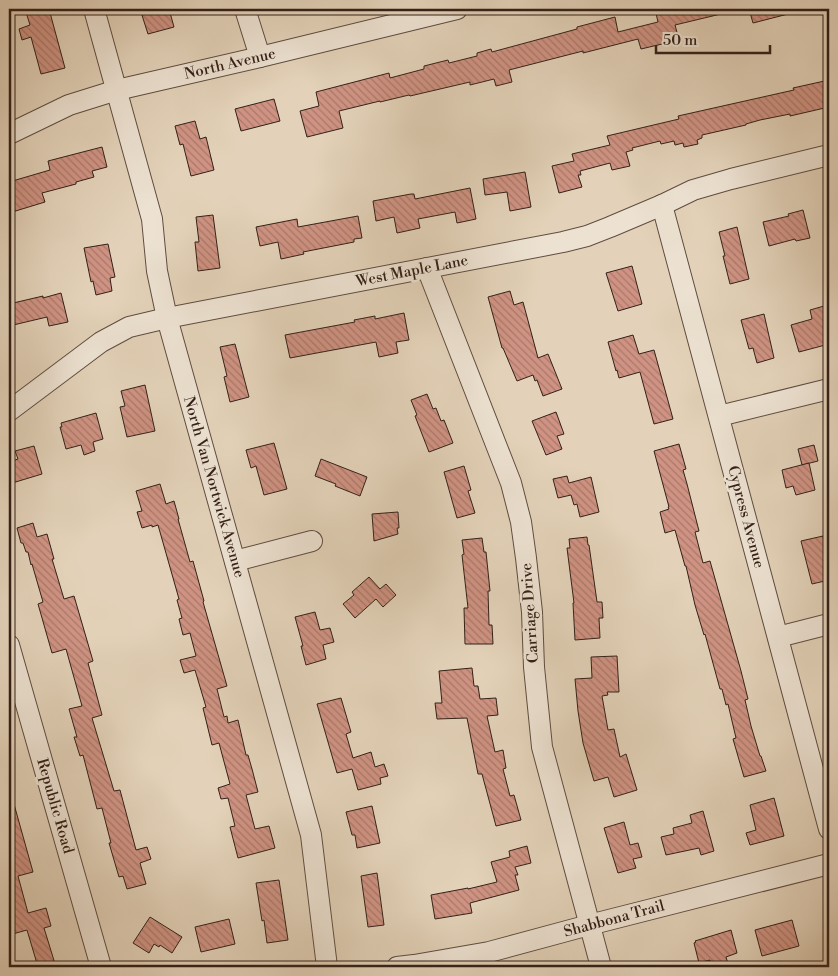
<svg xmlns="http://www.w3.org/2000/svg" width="838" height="976" font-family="'Libre Bodoni',serif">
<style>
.building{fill:url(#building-back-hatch);stroke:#332018}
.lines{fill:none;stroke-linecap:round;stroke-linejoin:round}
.minor-casing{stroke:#5f4c40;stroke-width:22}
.minor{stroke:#ede2d2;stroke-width:20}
.labels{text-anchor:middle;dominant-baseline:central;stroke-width:5;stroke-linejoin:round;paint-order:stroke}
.street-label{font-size:15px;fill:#332018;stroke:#ede2d2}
</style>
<defs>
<pattern id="building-back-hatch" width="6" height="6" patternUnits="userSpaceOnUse" patternTransform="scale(1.25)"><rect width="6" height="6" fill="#d09383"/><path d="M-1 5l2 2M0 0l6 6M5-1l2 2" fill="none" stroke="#a9786a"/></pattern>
</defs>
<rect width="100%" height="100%" fill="#e3d2b9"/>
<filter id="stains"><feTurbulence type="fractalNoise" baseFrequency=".004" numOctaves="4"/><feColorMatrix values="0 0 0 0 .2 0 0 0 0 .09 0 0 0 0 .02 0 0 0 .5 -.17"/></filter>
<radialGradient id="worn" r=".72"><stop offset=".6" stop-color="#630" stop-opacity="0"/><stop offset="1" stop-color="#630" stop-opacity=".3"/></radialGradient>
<!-- building -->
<g class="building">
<polygon points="25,9 49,9 65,68 41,74 31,37 22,40 19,29 30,25"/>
<polygon points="140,9 169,9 174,27 148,34"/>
<polygon points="655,9 724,9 725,13 675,25 679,40 641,49 638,39 583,53 583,51 509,70 512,82 496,86 494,79 470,85 470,82 410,96 409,95 380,102 380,101 339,111 343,128 307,137 300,111 319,106 316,92 389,73 390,78 424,69 424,66 448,60 449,63 477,56 477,53 491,49 492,52 577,29 577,27 615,17 618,32 658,22"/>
<polygon points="749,9 792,9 792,13 753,23"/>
<polygon points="829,80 829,107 790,116 790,114 760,120 746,124 746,125 702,135 702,138 697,140 698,144 684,147 683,143 675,145 674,141 661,144 660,141 632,148 633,150 626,152 630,166 612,170 610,163 580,171 581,175 578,175 582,187 559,193 552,166 574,161 572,154 610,145 607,136 679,119 678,116 794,90 793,88"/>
<polygon points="274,99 280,121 241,131 235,109"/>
<polygon points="195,121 200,139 206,137 214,170 191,176 183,144 180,145 175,126"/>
<polygon points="102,147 107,167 92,171 94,177 76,182 76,184 42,193 45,202 9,213 9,182 50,170 48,161"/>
<polygon points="525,172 531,207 510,211 507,192 485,195 483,179"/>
<polygon points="470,188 476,219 457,223 455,212 418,219 420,228 397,233 394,217 376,221 373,201 411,194 414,194 415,199"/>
<polygon points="803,210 810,238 796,241 795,239 769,246 763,222 789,216 788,214"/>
<polygon points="213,215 220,268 198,271 195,242 199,242 196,217"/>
<polygon points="358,216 362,238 354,239 354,242 303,252 304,254 281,259 278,242 260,246 256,227 297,219 298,227"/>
<polygon points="737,227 749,279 730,284 723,256 725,256 719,232"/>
<polygon points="108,244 115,277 110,278 112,291 96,295 93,281 91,282 84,248"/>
<polygon points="632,266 642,304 618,311 606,273"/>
<polygon points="510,291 514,305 523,302 538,358 548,354 562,389 543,396 537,380 535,381 533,375 517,381 503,348 502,348 488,297"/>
<polygon points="61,293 68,322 49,326 47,317 9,326 9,304 43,296 43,298"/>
<polygon points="824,306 829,324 829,344 799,352 791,325 812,319 810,310"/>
<polygon points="404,313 409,340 396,342 398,353 379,357 376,342 290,358 285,335 355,322 354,320 375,316 375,319"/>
<polygon points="764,314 774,358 757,363 753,348 749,349 741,320"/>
<polygon points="633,335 639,354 654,350 673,419 654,424 640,372 619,378 617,370 616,371 608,342"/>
<polygon points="235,344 249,397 230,402 224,377 227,376 220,347"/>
<polygon points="145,385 155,431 127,437 120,407 125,406 121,391"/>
<polygon points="427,394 433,409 436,408 441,421 444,420 453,443 429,452 415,416 417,415 411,400"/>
<polygon points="556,412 564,434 557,436 562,449 546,455 532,421"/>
<polygon points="96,413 103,439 93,442 95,451 84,455 81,445 66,449 60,427 62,427 61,423"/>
<polygon points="274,443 287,489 264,495 256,466 251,468 246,450"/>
<polygon points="679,444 686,469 683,470 687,484 699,531 695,532 703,563 710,561 741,671 748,699 745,700 751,726 760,756 761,756 766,771 744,777 733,739 736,738 728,704 726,705 722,689 720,689 705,634 704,635 695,605 686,566 685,566 675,530 665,533 660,512 669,509 668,507 669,507 654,451"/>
<polygon points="814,445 818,461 802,465 798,449"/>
<polygon points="34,446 42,474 9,484 9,462 18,459 15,451"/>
<polygon points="321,459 367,477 360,496 335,486 336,484 315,476"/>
<polygon points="809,463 815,490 796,495 793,486 786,488 782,470"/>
<polygon points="464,466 471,490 468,491 475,513 457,518 444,472"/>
<polygon points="567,476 569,483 591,477 599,512 580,517 577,504 574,505 571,495 558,498 553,479"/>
<polygon points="160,484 166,504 174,501 179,519 178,519 190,562 193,561 204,601 203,602 227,686 217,689 224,717 227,716 228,723 238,720 246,755 248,755 252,769 258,792 246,795 255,829 269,826 275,848 238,858 230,827 235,826 228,798 221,799 218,788 230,784 219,743 212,745 203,708 206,707 195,670 184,673 180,660 196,656 190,633 183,635 179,619 182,618 177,600 179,599 158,525 152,527 152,525 142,528 137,512 142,511 136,491"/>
<polygon points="398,512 399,528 397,528 398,534 374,541 372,514"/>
<polygon points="33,523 37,537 47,534 54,559 52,559 64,599 74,596 93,661 88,663 102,715 92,718 114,791 120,790 136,850 147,847 151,859 140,863 146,884 127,889 123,876 119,877 109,843 111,843 102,808 97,809 83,755 80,756 74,737 77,737 69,709 82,706 66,649 52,653 38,604 43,602 32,564 31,565 28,552 26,552 23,543 21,543 17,528"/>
<polygon points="823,536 829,561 829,580 812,584 801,541"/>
<polygon points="587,537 588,545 589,545 597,602 602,602 603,618 599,618 600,638 575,640 573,603 574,603 567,548 570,548 569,539"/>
<polygon points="482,538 484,552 486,552 490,591 488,591 489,625 492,625 493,644 465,644 464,608 468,608 462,555 464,554 462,540"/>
<polygon points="369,577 380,589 386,584 396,595 383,607 376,599 355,618 343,604 354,595 352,592"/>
<polygon points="315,612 320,630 330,628 334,642 323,645 326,659 306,665 301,646 303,646 295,617"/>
<polygon points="617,656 619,692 607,692 608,695 602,696 608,730 614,729 620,757 626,754 637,790 614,797 608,777 594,781 583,743 578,711 575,679 592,678 591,657"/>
<polygon points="472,668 474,686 478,686 480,699 496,698 498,715 487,716 495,752 503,750 506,768 503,769 510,796 514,795 521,820 496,826 482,774 478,774 467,718 437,719 435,703 442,703 439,671"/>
<polygon points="341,698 351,732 346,734 353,758 371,752 375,767 384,764 388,776 380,778 381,784 358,790 352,769 337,773 317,704"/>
<polygon points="12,797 33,872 18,876 28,913 46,908 51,926 44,928 56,967 38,967 27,930 9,935 9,798"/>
<polygon points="774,798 784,836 750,845 746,833 756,830 750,805"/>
<polygon points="372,806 380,843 357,848 355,835 352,835 346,812"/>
<polygon points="703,811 714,851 701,855 699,848 666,855 661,837 674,834 673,828 692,823 690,815"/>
<polygon points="624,822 630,845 638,843 642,857 633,859 636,868 618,873 604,828"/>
<polygon points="527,846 531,863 515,867 518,875 515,875 519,890 470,903 472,913 435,919 431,895 468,888 468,889 497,882 491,862 510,857 509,851"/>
<polygon points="377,873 384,925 368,927 361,876"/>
<polygon points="279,880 288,940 267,943 264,920 262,921 256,883"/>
<polygon points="150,917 182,937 172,953 160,945 159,947 154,944 149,953 133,943"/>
<polygon points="229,919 235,944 201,952 195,927"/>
<polygon points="792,920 799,946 762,956 755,930"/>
<polygon points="731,930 737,953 726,957 729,967 712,967 710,960 699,963 694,943 696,942 695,941"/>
</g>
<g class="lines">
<!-- minor casing -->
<g class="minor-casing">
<g id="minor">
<polyline points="94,9 152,219 157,271 167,318 311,835 327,967"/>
<polyline points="245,9 260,57"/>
<polyline points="9,134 69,105 117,90 260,57 457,9"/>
<polyline points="662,205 829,829"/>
<polyline points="427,268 511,483 521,522 526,558 532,612 534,667 542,747 601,967"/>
<polyline points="9,411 101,342 129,327 167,318 563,242 587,236 610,227 662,205 693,190 731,179 829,155"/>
<polyline points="719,416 829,389"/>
<polyline points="235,561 312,541"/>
<polyline points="778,637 829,624"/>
<polyline points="9,645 101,967"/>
<polyline points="397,967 414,965 489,952 589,925 829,864"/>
</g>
</g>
<!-- minor -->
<use href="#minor" class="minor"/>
</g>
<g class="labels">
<!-- street labels -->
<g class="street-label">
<text transform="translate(230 64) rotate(-13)">North Avenue</text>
<text transform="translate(412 271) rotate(-11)">West Maple Lane</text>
<text transform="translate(214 487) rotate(74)">North Van Nortwick Avenue</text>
<text transform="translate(746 517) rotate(75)">Cypress Avenue</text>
<text transform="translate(530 613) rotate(-94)">Carriage Drive</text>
<text transform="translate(55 806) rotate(74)">Republic Road</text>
<text transform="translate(614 919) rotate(-15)">Shabbona Trail</text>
</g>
</g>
<!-- margin -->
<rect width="838" height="976" fill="none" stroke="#e3d2b9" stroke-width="30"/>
<rect x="10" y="10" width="818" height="956" fill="none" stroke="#332018" stroke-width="2.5"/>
<rect x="15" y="15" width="808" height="946" fill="none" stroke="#332018"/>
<!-- scale -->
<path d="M656 45v8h114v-8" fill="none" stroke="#332018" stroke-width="2.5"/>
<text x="663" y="45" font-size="15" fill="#332018" stroke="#ede2d2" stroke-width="4" paint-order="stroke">50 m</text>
<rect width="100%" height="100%" filter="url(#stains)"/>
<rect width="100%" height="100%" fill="url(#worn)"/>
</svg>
